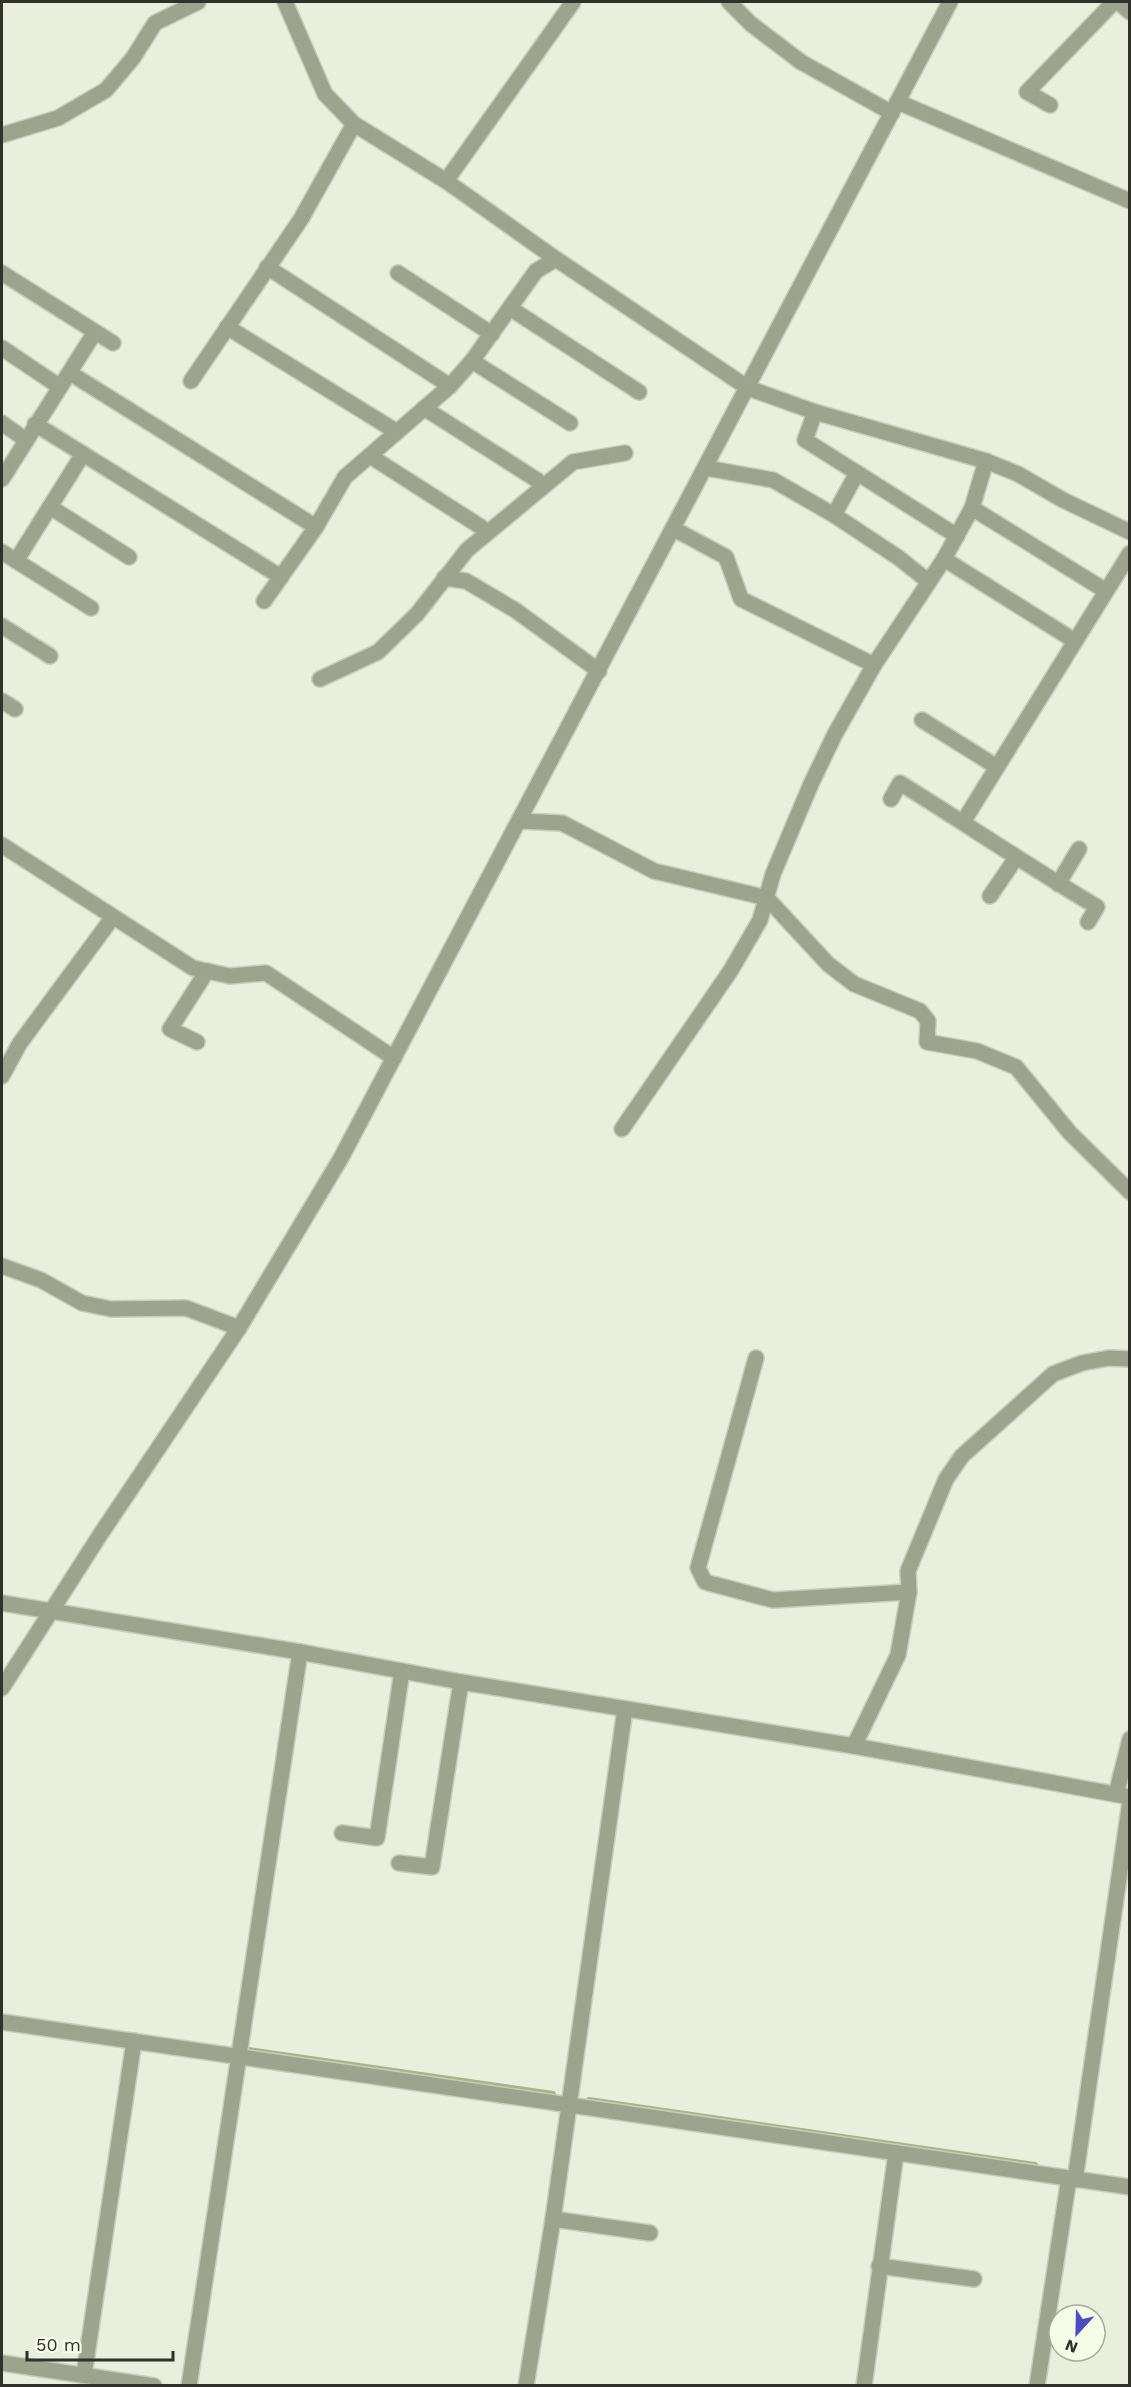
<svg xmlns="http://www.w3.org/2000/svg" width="1131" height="2387" font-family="'Work Sans',sans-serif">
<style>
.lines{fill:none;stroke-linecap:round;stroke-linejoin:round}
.stream{stroke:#a9b384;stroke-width:6}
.minor-casing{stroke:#c8ccbc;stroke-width:18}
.tertiary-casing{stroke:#c8ccbc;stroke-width:18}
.minor{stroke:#9ea38e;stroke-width:15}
.tertiary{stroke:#9ea38e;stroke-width:15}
</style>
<rect width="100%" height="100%" fill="#eaeedc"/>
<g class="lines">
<!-- stream -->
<g class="stream">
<polyline points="248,2050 553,2094"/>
<polyline points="589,2100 1035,2165"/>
</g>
<!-- minor casing -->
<g class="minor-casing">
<g id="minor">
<polyline points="285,2 325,94 354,124 446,181 556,259 748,388 815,412 986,461 1018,474 1063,500 1130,532"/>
<polyline points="729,2 751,24 801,62 892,113"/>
<polyline points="1118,2 1130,12"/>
<polyline points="898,102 1130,201"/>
<polyline points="1050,105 1027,92 1114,2"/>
<polyline points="2,135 58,118 106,90 133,58 155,23 198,2"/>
<polyline points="446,181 573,2"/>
<polyline points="267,267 450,386"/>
<polyline points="2,273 113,343"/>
<polyline points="398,273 492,334"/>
<polyline points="510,308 639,392"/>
<polyline points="227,327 397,432"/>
<polyline points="2,348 60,387"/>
<polyline points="472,361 570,423"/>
<polyline points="70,373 316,527"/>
<polyline points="191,381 301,219 354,124"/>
<polyline points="424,408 537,480"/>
<polyline points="815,412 805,440 957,536"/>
<polyline points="2,423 26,440"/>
<polyline points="35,424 281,577"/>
<polyline points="370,456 481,527"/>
<polyline points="706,468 773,480 834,515 899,558 929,582"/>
<polyline points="2,479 95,332"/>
<polyline points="50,507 129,557"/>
<polyline points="972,508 1106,591"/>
<polyline points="834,515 857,473"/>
<polyline points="2,552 91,608"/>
<polyline points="944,559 1075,641"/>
<polyline points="16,561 83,454"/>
<polyline points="444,578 466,581 515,610 599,671"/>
<polyline points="264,601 316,527 345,477 450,386 472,361 536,271 556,259"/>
<polyline points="2,626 50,656"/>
<polyline points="874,665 944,559 972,508 986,461"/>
<polyline points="320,679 378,652 417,614 467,550 573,462 625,453"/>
<polyline points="2,701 15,709"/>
<polyline points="922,720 997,767"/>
<path d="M891 799 900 783C966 824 1030 867 1097 907L1088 922"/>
<polyline points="520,821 562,823 654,871 767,898 828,964 854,984 920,1011 928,1021 927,1042 977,1051 1016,1067 1070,1133 1130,1192"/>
<polyline points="963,822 1130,553"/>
<polyline points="2,845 193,968 230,976 266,973 394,1058"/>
<polyline points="1058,884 1079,849"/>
<polyline points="990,896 1016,858"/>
<polyline points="197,1042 170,1029 207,971"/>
<polyline points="2,1076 20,1043 113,917"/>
<polyline points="622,1129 731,970 760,920 773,874 811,784 835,734 874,665 741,599 726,557 674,529"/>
<polyline points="2,1266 41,1280 82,1303 111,1309 186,1308 239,1328"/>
<polyline points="756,1358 698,1568 705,1582 773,1600 909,1592"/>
<polyline points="2,1603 300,1652 461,1682 854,1746 1130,1797"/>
<polyline points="854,1746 898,1655 909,1592 908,1571 946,1479 962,1456 1053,1374 1082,1363 1109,1358 1130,1359"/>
<polyline points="1116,1794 1130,1739"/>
<polyline points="342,1833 377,1838 402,1671"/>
<polyline points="399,1863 432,1867 461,1682"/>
<polyline points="2,2022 1130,2187"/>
<polyline points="1075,2180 1130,1802"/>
<polyline points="553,2219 650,2233"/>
<polyline points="879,2266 974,2279"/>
<polyline points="2,2363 154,2386"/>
<polyline points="84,2375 134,2041"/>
<polyline points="189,2386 300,1652"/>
<polyline points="526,2386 553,2219 625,1709"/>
<polyline points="864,2386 896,2153"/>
<polyline points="1037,2386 1069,2178"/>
</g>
</g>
<!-- tertiary casing -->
<g class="tertiary-casing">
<polyline id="tertiary" points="2,1688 100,1535 239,1328 341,1158 950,2"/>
</g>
<!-- minor -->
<use href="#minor" class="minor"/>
<!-- tertiary -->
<use href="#tertiary" class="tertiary"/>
</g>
<!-- border -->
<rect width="1131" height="2387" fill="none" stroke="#2f312a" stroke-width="6"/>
<!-- north arrow -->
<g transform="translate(1077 2333) rotate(202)"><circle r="28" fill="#f7fce9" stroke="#a7ab9d" stroke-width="1.5"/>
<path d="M0-4.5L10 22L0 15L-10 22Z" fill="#4c4cc3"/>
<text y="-9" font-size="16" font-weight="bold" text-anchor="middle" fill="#2f312a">N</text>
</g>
<!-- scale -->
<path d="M27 2351v9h146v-9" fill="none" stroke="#2f312a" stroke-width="3"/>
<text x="36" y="2351" font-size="18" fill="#2f312a" stroke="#f7fce9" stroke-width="4.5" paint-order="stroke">50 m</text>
</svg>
